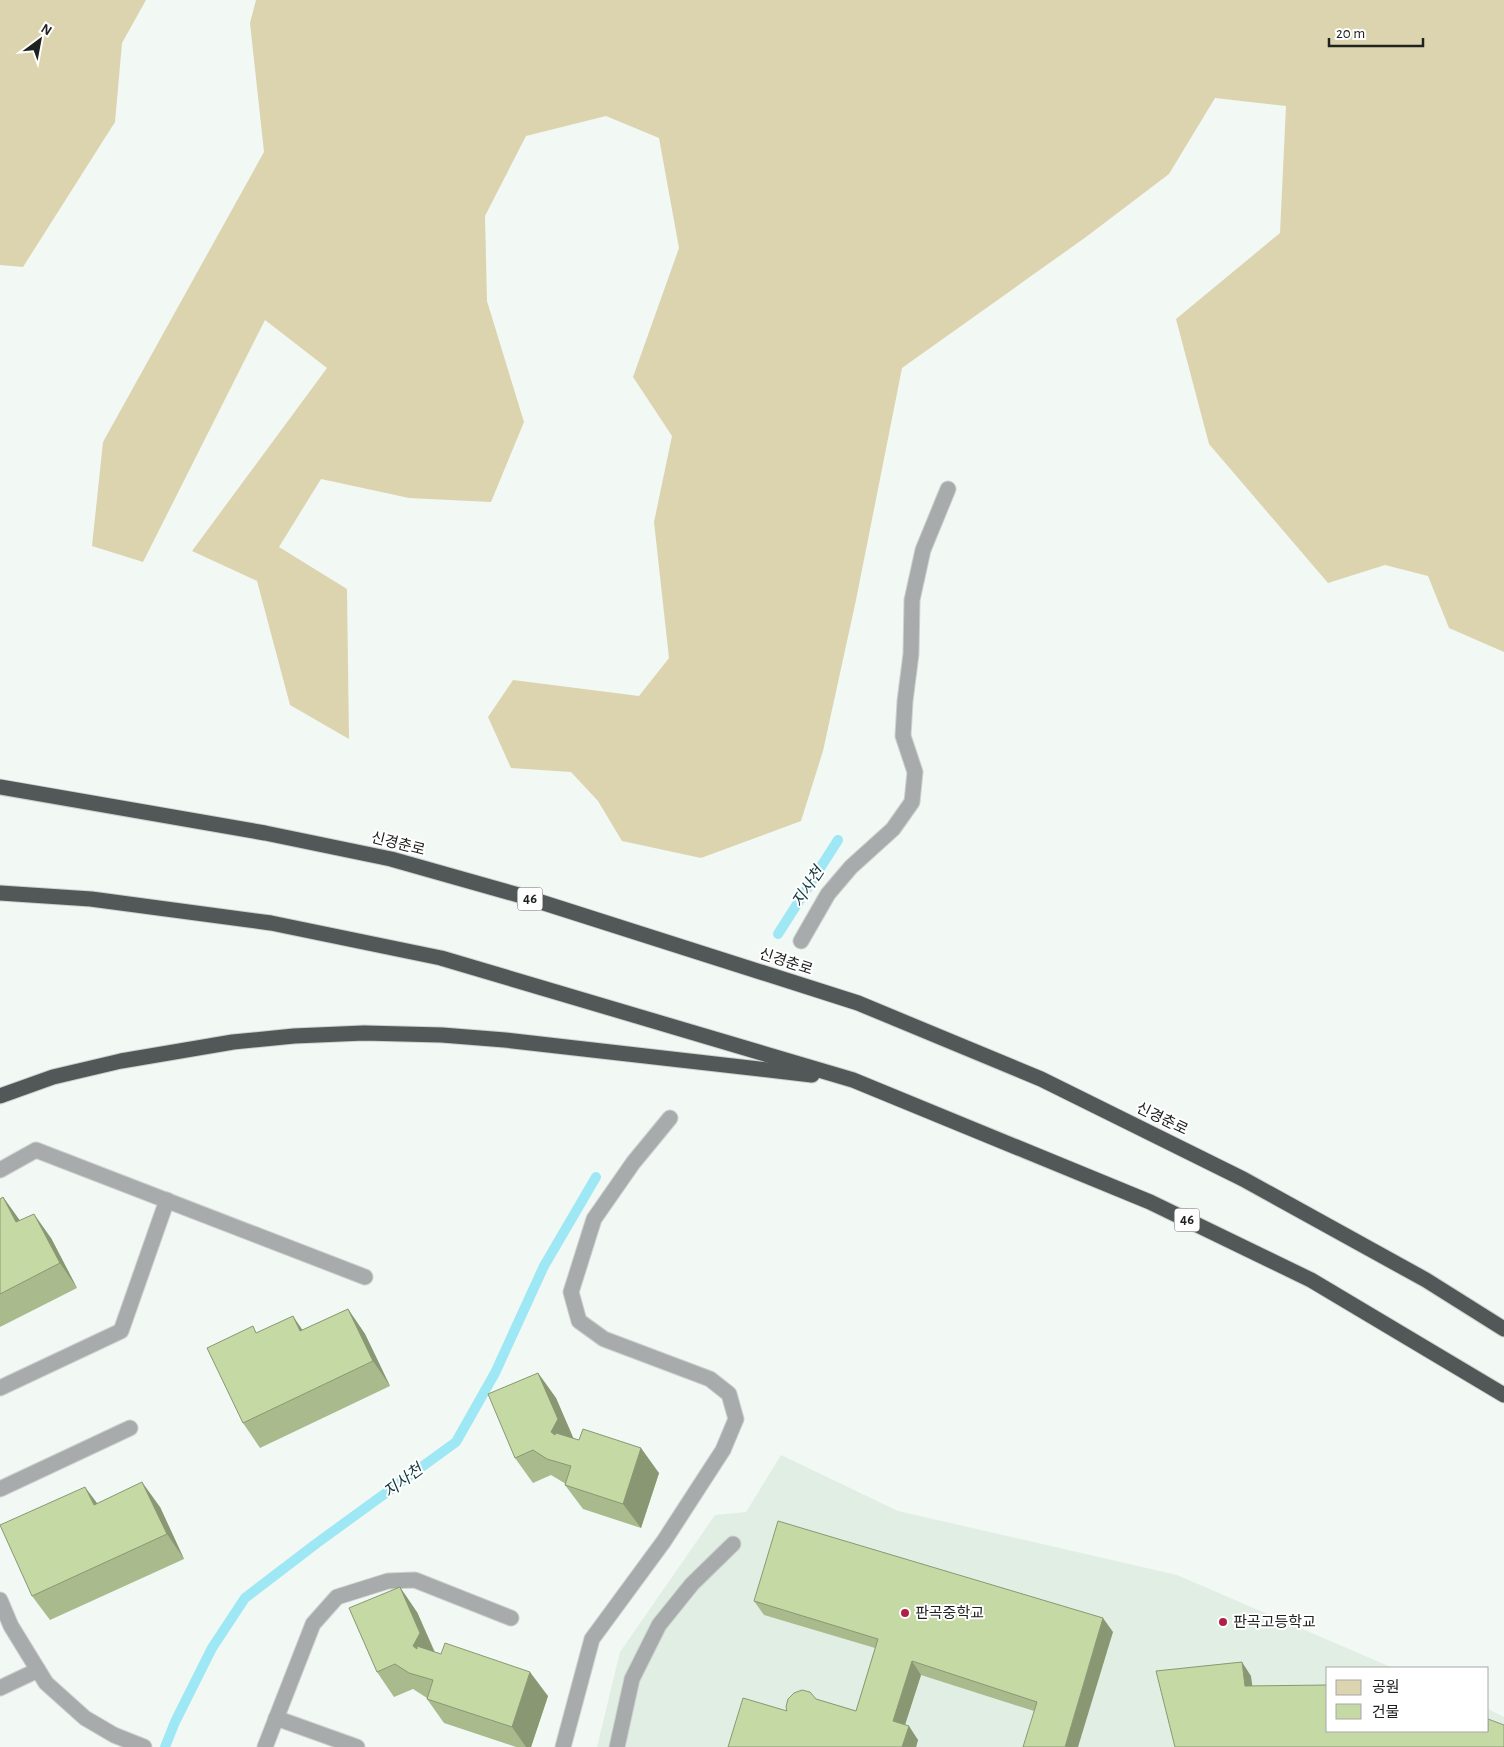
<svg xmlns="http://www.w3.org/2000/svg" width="1504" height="1747" font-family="'Alegreya Sans','Noto Sans KR',sans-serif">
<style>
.built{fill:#e1eee4}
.green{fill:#dcd4af}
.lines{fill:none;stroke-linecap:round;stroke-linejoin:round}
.stream{stroke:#9ee7f4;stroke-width:10}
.lane-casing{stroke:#ccd1ce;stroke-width:17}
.highway-casing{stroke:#ccd1ce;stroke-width:17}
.lane{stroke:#a8abab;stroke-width:15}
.highway{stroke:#515857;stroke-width:15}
.wall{fill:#a9bb8d}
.shaded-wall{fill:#899873}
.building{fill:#c4d9a4;stroke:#899873}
.poi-dot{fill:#b11f46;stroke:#fff;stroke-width:2}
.labels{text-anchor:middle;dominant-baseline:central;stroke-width:4;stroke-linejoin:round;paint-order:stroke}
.shield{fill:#fff;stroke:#636463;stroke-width:1}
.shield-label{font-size:14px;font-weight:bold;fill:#202220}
.street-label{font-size:15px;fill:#202220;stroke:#fff}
.poi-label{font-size:15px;fill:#202220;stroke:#fff;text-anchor:start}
.water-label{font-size:16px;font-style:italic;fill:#173a40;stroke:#fff}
</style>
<rect width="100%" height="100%" fill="#f2f8f4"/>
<!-- built -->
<polygon class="built" points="781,1455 898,1511 1177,1575 1393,1668 1328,1668 1328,1731 1488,1731 1488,1709 1504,1717 1504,1747 597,1747 620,1652 715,1515 746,1512"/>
<!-- green -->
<g class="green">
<polygon points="0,0 146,0 122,43 115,122 23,267 0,265"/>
<polygon points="256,0 1504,0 1504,652 1449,628 1428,576 1385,565 1328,583 1209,444 1176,319 1280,233 1286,106 1215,98 1169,174 1086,237 902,368 856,600 823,751 801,821 701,858 622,841 598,801 571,772 511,768 488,717 513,680 639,696 669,658 654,522 672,436 633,377 679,248 659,138 606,116 526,136 485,216 487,301 524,422 491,502 409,498 321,479 279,547 347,589 349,739 290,705 257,581 192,551 327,368 265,320 143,562 92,546 103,442 264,152 250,23"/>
</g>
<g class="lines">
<!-- stream -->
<g class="stream">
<polyline points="778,934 838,840"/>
<polyline points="165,1747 175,1722 212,1648 245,1598 317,1543 456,1442 495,1373 544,1266 596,1177"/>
</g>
<!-- lane casing -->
<g class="lane-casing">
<g id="lane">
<polyline points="801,941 828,894 851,867 893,829 912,802 915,772 903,736 905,701 911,654 912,600 923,550 948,489"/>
<polyline points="0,1170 36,1150 365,1277"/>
<polyline points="0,1388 121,1331 167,1200"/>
<polyline points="0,1489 130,1428"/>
<polyline points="0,1600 11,1626 46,1683 85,1718 114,1735 144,1747"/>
<polyline points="0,1688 38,1670"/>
<polyline points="276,1718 357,1747"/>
<polyline points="265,1747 313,1624 337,1597 388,1581 415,1580 511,1618"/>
<polyline points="563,1747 592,1639 664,1541 723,1450 736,1419 729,1394 710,1379 604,1339 579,1321 571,1292 594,1219 633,1163 670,1118"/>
<polyline points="617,1747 632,1679 659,1625 692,1584 733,1544"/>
</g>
</g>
<!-- highway casing -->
<g class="highway-casing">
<g id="highway">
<polyline points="0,787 265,833 391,859 522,896 858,1003 1041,1079 1243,1179 1426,1280 1504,1329"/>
<polyline points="0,893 91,899 271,923 441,958 853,1080 1150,1202 1311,1280 1504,1395"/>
<polyline points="0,1096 53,1077 121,1061 233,1042 294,1036 364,1033 442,1035 505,1040 812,1075"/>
</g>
</g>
<!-- lane -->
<use href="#lane" class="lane"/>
<!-- highway -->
<use href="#highway" class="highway"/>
</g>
<!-- wall -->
<g class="wall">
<polygon points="3,1197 20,1221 51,1238 77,1288 0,1327 0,1199"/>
<polygon points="348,1309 365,1334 390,1386 260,1448 243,1423 257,1332 303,1330"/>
<polygon points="538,1373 556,1398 573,1438 659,1473 641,1528 583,1509 565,1485 566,1484 551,1475 533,1483 515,1458"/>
<polygon points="97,1503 160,1507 184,1559 50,1620 32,1596"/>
<polygon points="754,1601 1113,1632 1034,1711 921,1675 905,1725 918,1740 916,1747 728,1747 787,1711 816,1699 856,1711 875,1648 764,1615"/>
<polygon points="417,1612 435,1652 548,1696 531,1747 516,1747 444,1723 427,1699 427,1698 413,1689 394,1697 377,1672"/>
</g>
<!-- shaded-wall -->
<g class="shaded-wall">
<polygon points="3,1197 21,1222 16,1222"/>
<polygon points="34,1214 51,1238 77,1288 60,1263"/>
<polygon points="348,1309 365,1334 390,1386 373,1361"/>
<polygon points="293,1316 310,1341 300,1331"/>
<polygon points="538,1373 556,1398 576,1444 568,1457 551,1432"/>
<polygon points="641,1448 659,1473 641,1528 623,1504"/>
<polygon points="142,1482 160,1507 184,1559 167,1534"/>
<polygon points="85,1487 103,1511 94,1505"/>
<polygon points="400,1587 417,1612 437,1658 430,1671 413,1646"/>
<polygon points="1103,1618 1113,1632 1078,1747 1065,1747"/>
<polygon points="912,1661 921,1675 902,1734 893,1721"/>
<polygon points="1242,1662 1251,1676 1254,1699 1245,1686"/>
<polygon points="530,1672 548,1696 531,1747 526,1747 512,1727"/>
<polygon points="909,1726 918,1740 916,1747 902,1747"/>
</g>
<!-- building -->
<g class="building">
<polygon points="3,1197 16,1222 34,1214 60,1263 0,1294 0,1199"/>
<polygon points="348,1309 373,1361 243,1423 207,1348 253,1326 256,1333 293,1316 300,1331"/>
<polygon points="538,1373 558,1419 551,1432 555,1435 556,1433 579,1440 583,1429 641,1448 623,1504 565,1485 571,1466 547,1459 533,1450 515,1458 488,1394"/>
<polygon points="142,1482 167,1534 32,1596 0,1525 85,1487 94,1505"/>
<polygon points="778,1521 1103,1618 1065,1747 1023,1747 1037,1702 912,1661 893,1721 909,1726 902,1747 728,1747 743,1698 787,1711 786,1707 788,1699 794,1693 802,1690 810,1692 816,1699 856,1711 878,1639 754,1601"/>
<polygon points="400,1587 420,1633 413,1646 417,1649 417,1646 441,1654 445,1643 530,1672 512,1727 427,1699 433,1680 409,1673 395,1664 377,1672 349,1608"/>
<polygon points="1242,1662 1245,1686 1328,1685 1328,1731 1488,1731 1488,1719 1504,1725 1504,1747 1175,1747 1156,1671"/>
</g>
<!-- markers -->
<g class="poi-dot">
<circle cx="905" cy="1613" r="5"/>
<circle cx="1223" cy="1622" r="5"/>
</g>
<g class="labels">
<!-- shield labels -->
<g class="shield">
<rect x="517.5" y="887.5" width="25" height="23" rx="4"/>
<rect x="1174.5" y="1208.5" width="25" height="23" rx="4"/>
</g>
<g class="shield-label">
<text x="530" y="899">46</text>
<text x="1187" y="1220">46</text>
</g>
<!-- street labels -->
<g class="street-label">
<text transform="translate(398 844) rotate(14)">신경춘로</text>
<text transform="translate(786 962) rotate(18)">신경춘로</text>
<text transform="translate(1162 1119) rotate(26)">신경춘로</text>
</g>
<!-- poi labels -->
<g class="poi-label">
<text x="915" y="1613">판곡중학교</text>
<text x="1233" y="1622">판곡고등학교</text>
</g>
<!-- water labels -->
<g class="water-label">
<text transform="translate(808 887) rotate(-57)">지사천</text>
<text transform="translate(403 1481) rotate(-37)">지사천</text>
</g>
</g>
<!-- legend -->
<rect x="1326" y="1667" width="162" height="65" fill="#ffffff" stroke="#a6a7a6"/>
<rect x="1336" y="1680" width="25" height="15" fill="#dcd4af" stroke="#a6a7a6"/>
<text x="1372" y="1692" font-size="15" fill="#202220">공원</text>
<rect x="1336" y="1704" width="25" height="15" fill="#c4d9a4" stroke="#a6a7a6"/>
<text x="1372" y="1717" font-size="15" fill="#202220">건물</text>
<!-- north arrow -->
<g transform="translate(40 40) rotate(32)" stroke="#ffffff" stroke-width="4" paint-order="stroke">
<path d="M0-4L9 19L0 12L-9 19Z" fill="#202220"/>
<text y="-8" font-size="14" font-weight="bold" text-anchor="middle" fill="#202220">N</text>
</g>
<!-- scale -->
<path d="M1329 38v8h94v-8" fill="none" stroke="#202220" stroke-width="2.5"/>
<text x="1336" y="38" font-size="15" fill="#202220" stroke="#ffffff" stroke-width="4" paint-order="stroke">20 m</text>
</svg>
